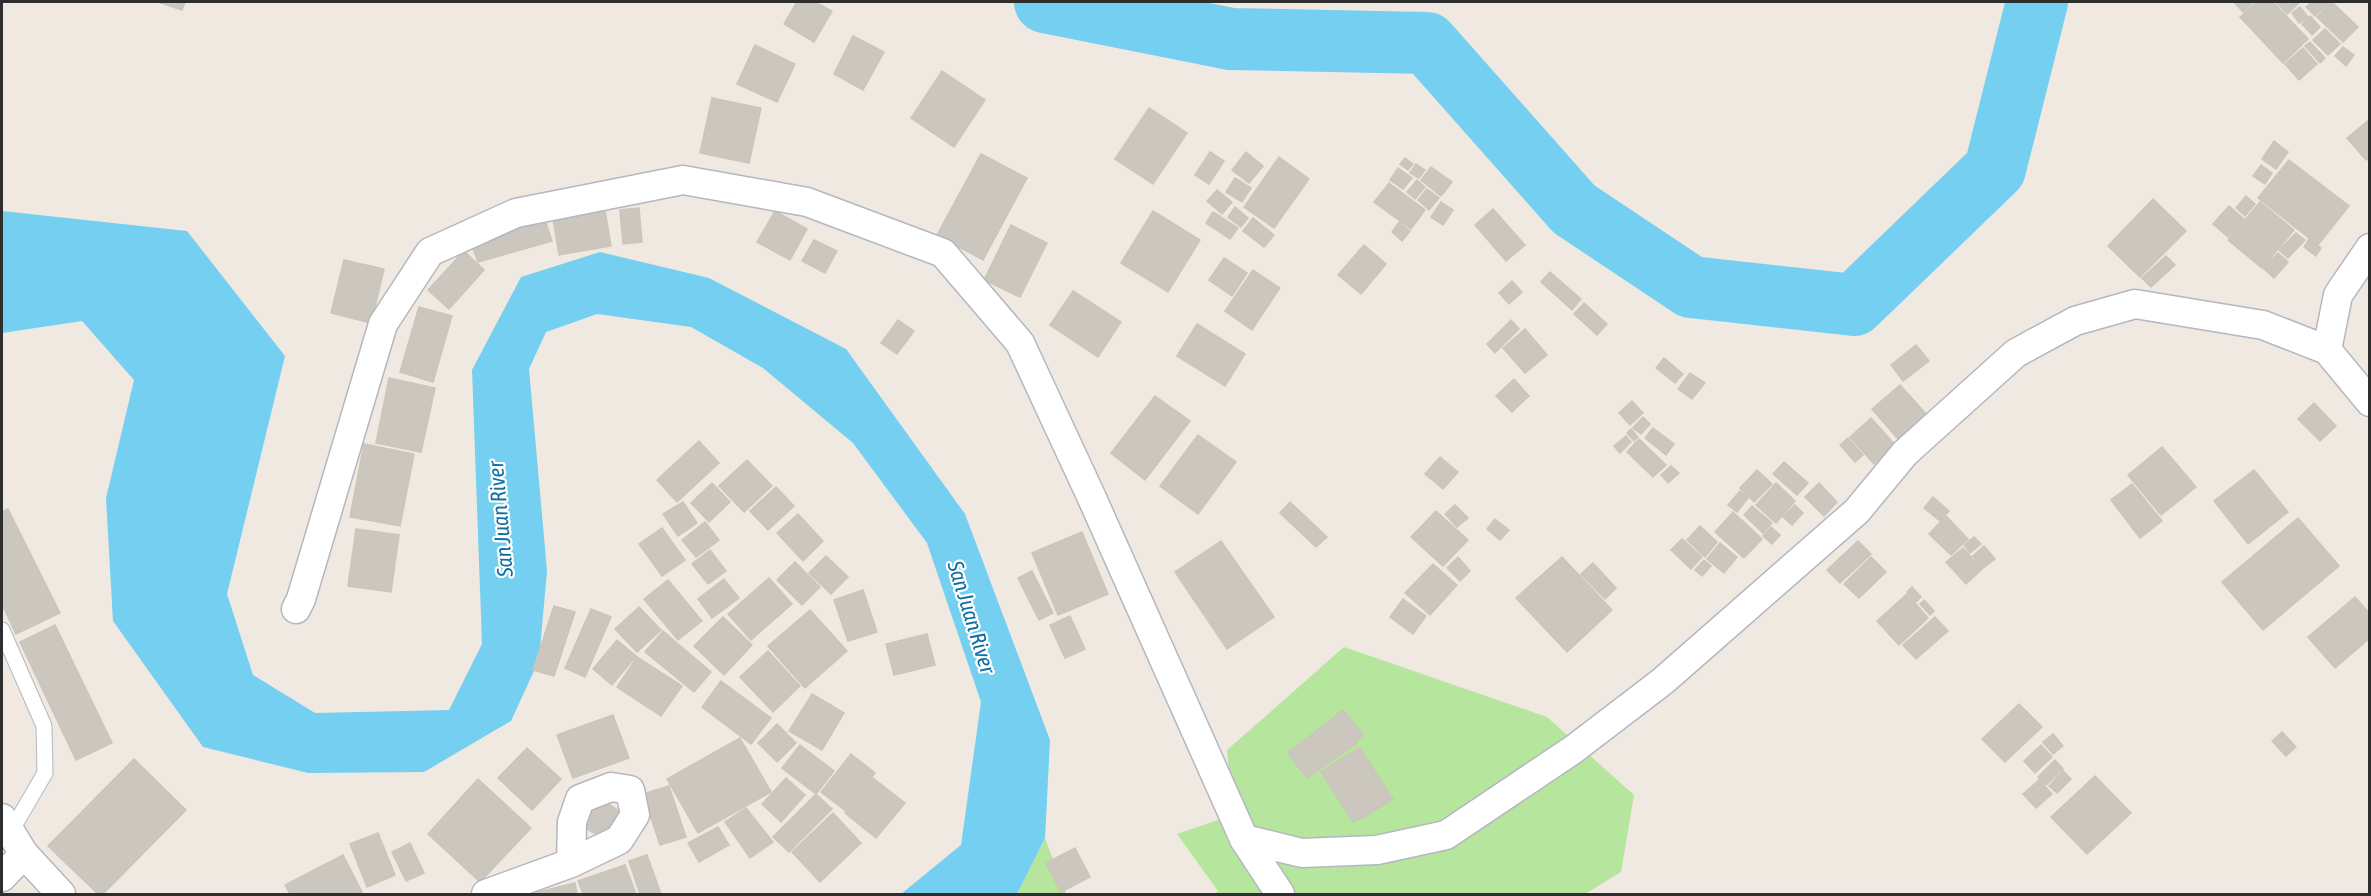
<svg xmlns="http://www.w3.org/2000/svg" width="2371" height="896" font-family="'Asap Condensed',sans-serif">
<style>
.green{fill:#b6e59e}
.water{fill:#75cff0}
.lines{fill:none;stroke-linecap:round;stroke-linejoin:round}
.river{stroke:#75cff0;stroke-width:62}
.building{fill:#cbc7bf;stroke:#cbc5ba;stroke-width:1.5}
.service-casing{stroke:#b4b7c1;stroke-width:17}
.minor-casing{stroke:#b4b7c1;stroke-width:31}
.service{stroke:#fff;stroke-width:15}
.minor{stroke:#fff;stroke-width:28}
.labels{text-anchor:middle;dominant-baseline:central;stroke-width:4.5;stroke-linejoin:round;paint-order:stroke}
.water-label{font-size:22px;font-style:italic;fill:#0d6fa3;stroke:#fff}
</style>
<rect width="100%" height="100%" fill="#efe9e1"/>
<!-- green -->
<g class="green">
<polygon points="1344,647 1547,717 1634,795 1621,872 1585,894 1214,894 1218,891 1177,834 1233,815 1227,750"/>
<polygon points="1045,838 1066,894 1017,894"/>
</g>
<!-- water -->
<polygon class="water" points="2,211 187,231 285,356 227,594 253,675 315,713 449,710 482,644 472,370 521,277 600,252 709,278 846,349 965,514 1050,740 1045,838 1017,894 901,894 961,845 981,702 927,543 853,443 763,368 691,327 597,314 546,332 529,369 547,571 539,660 511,721 424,772 308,773 203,747 113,621 106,498 134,380 82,321 2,333"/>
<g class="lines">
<!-- river -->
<polyline class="river" points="1045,2 1231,39 1427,43 1574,209 1691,287 1854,305 1995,169 2037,2"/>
</g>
<!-- building -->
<g class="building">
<polygon points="158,2 185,2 182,10"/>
<polygon points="797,2 815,2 832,11 814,42 784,24"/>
<polygon points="2234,2 2254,2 2243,12"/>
<polygon points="2257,2 2273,2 2308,39 2283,63 2240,17"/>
<polygon points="2276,2 2300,2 2287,14"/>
<polygon points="2312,2 2330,2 2315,16 2306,7"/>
<polygon points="2332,2 2358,27 2343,42 2317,17"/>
<polygon points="2300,7 2308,17 2299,23 2292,13"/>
<polygon points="2310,16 2320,27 2312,35 2302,24"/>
<polygon points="2325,29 2340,44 2328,55 2313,40"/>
<polygon points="853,36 884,52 863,90 834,74"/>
<polygon points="2310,42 2325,58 2320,63 2305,46"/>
<polygon points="755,45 795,64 777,102 737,84"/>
<polygon points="2343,47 2354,55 2346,66 2335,56"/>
<polygon points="2303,48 2317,64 2299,80 2285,64"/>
<polygon points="942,71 985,100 954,147 911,118"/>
<polygon points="712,98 761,108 749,163 700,153"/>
<polygon points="1149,108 1187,133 1153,184 1115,159"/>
<polygon points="2370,119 2370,157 2366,160 2347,138"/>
<polygon points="2274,141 2288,152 2276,169 2262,159"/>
<polygon points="1210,152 1224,161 1209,184 1195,175"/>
<polygon points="1246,152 1263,166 1249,183 1232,170"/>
<polygon points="981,154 1027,178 983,260 937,235"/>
<polygon points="1279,157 1309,179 1274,228 1244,207"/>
<polygon points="1405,158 1413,164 1408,170 1400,164"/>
<polygon points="2289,160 2349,206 2318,245 2258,198"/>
<polygon points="1416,164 1425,170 1419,178 1410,173"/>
<polygon points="2261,165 2272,173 2265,184 2253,176"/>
<polygon points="1431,167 1452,182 1441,196 1421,180"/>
<polygon points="1398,168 1412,178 1403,189 1390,180"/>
<polygon points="1235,178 1251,188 1242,202 1226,192"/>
<polygon points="1417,180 1425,187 1415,199 1407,192"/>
<polygon points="1389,183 1425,210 1411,229 1374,202"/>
<polygon points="1427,189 1439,198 1429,210 1418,200"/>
<polygon points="1217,190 1232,202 1222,214 1207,201"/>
<polygon points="2246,196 2255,204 2245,216 2236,208"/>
<polygon points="2153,199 2186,231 2140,277 2108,246"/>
<polygon points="1441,202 1453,210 1443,225 1431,217"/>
<polygon points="2260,202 2294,230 2262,268 2228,240"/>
<polygon points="2229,206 2244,219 2228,237 2213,224"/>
<polygon points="1235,207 1248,218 1241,227 1228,217"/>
<polygon points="639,208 642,242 623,244 620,210"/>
<polygon points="1493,209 1525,245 1506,261 1475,225"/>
<polygon points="605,210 611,246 559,255 553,219"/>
<polygon points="775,211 807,229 790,260 757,242"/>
<polygon points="1153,211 1200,240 1168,292 1121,263"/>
<polygon points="1213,212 1238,228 1230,239 1206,223"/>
<polygon points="544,217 552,241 478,262 469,238"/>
<polygon points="1253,218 1274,235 1264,247 1243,231"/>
<polygon points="1399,222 1410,231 1402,241 1392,232"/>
<polygon points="1011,225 1047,243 1020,297 984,280"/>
<polygon points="2296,233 2305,240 2288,258 2279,250"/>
<polygon points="2309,239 2321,248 2316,256 2304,247"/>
<polygon points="814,240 837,251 825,273 802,261"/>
<polygon points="1364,245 1386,264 1361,294 1338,275"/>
<polygon points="464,251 484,270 449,309 428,290"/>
<polygon points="2278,253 2288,262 2274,278 2263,268"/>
<polygon points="2166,256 2175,265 2151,287 2142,278"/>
<polygon points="1224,258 1247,273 1232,296 1209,280"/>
<polygon points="344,260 384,269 371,323 331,313"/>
<polygon points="1253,270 1280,288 1252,330 1225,311"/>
<polygon points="1550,272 1581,299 1572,310 1541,282"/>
<polygon points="1512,281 1522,292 1509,304 1499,293"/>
<polygon points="1073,291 1121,322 1098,357 1050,325"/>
<polygon points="1584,303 1607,324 1597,335 1574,314"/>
<polygon points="419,307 452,316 433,382 400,372"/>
<polygon points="898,320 914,331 897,354 881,343"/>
<polygon points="1511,320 1519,329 1495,353 1487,344"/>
<polygon points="1197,324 1245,354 1225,386 1177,356"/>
<polygon points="1525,329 1547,355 1525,373 1503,348"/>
<polygon points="1916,345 1929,361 1903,381 1891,365"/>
<polygon points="1664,358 1683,374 1675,383 1656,368"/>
<polygon points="1690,373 1705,383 1692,399 1678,389"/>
<polygon points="389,378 435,388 421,452 376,443"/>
<polygon points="1514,379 1529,396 1512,412 1496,396"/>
<polygon points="1900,385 1927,415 1899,440 1872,409"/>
<polygon points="1155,396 1190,421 1145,480 1111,453"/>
<polygon points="1632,401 1643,413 1630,425 1619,413"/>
<polygon points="2314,403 2336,426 2320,441 2298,419"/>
<polygon points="1643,417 1650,424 1641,434 1633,428"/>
<polygon points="1871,418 1895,445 1874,464 1850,437"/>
<polygon points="1653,428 1674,444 1666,455 1645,438"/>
<polygon points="1631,429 1638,437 1634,441 1627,433"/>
<polygon points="1198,435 1236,462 1198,514 1160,486"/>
<polygon points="1626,436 1631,442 1620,453 1614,446"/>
<polygon points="1848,438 1863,455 1855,462 1840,445"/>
<polygon points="1639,439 1666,465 1653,477 1627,452"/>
<polygon points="699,441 719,463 677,502 657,480"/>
<polygon points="364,444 414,454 400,526 350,517"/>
<polygon points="2162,447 2196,487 2161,515 2128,475"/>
<polygon points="1440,457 1458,472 1443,489 1425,474"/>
<polygon points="747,460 772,486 744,512 719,486"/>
<polygon points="1784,462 1808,483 1797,495 1773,474"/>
<polygon points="1671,466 1679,473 1668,483 1661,475"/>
<polygon points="1757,470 1772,484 1754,502 1740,488"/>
<polygon points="2254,470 2288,512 2248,544 2214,501"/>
<polygon points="712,483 730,502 709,522 691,503"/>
<polygon points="1776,483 1795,501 1776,523 1756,505"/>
<polygon points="1819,483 1837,502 1824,516 1805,497"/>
<polygon points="2132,484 2162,521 2140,538 2111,500"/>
<polygon points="776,487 794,506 768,530 750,511"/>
<polygon points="1740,491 1748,498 1737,512 1728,505"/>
<polygon points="1933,497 1949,511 1940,521 1924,508"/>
<polygon points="683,502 697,523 678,536 663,514"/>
<polygon points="1290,502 1327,537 1316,547 1280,513"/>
<polygon points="1455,505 1468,518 1457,527 1445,514"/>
<polygon points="1795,505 1803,513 1792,525 1783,517"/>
<polygon points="1752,506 1772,523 1763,533 1744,515"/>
<polygon points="8,509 60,613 16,634 2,604 2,512"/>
<polygon points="1436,511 1468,540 1443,566 1411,537"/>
<polygon points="1733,512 1762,539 1744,558 1715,532"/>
<polygon points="798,514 823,541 803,561 777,533"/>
<polygon points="1946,516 1968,539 1951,555 1929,534"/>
<polygon points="2298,518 2339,566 2263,630 2222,582"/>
<polygon points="1495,519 1509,530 1500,540 1487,529"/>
<polygon points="705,522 719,540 696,557 682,540"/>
<polygon points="1700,526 1717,542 1705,557 1687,540"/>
<polygon points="1771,527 1780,535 1772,544 1763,536"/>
<polygon points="662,528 685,560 662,576 639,544"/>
<polygon points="356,529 399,535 391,592 348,586"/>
<polygon points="1082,532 1108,594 1058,615 1032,553"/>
<polygon points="1974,537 1981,544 1970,553 1964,545"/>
<polygon points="1682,539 1702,557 1691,569 1671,550"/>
<polygon points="1221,541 1274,617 1227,649 1175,572"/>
<polygon points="1858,541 1871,554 1840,583 1827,570"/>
<polygon points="1720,543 1737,557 1724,573 1707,559"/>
<polygon points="1984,546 1995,559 1983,568 1973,556"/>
<polygon points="1963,548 1982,569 1966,584 1946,562"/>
<polygon points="710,550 726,571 708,584 692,564"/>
<polygon points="826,556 848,577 831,594 809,573"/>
<polygon points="1458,557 1470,571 1460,581 1447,568"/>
<polygon points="1562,557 1612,610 1567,652 1516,598"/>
<polygon points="1871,557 1886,572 1859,598 1844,584"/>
<polygon points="1704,560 1711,566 1702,576 1695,570"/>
<polygon points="795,562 820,587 802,605 777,580"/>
<polygon points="1593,563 1616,588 1605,599 1581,574"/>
<polygon points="1433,564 1457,585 1430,615 1405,593"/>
<polygon points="1032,571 1053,613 1039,620 1018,578"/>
<polygon points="769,578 792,604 751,640 728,614"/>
<polygon points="724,579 739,598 712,618 698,599"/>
<polygon points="668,580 702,621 678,640 644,599"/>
<polygon points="1912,587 1921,597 1916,602 1907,592"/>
<polygon points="863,590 877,632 848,641 834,600"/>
<polygon points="1907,594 1928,618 1899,645 1877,621"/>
<polygon points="2355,597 2370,614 2370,638 2335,668 2308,637"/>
<polygon points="1403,599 1426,616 1413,634 1390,617"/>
<polygon points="1924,600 1934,611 1930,615 1920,604"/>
<polygon points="554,606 575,612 554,676 533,670"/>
<polygon points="639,607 661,630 637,652 615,629"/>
<polygon points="591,609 611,617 585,677 565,668"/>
<polygon points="810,610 847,651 805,688 768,646"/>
<polygon points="1070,616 1085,649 1065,658 1050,625"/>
<polygon points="723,617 752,645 724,675 694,646"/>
<polygon points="1935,617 1948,631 1916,659 1903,645"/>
<polygon points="55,625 112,743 76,760 20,642"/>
<polygon points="663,631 711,672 694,692 645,652"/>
<polygon points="927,634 935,665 894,675 886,644"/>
<polygon points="617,640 636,656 612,685 593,669"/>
<polygon points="768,651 800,686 773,712 740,677"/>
<polygon points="637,657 682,686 661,716 617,687"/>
<polygon points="721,681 771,718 751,744 702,707"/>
<polygon points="812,694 844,713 822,750 789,731"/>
<polygon points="2019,704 2042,727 2005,762 1982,739"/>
<polygon points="1343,710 1363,735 1307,778 1288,753"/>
<polygon points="613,715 629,758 573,778 557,735"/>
<polygon points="1342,722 1357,743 1311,775 1296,754"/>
<polygon points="777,724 796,743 777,762 758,743"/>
<polygon points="2282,732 2296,747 2286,756 2272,741"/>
<polygon points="2053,734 2063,746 2053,754 2043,742"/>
<polygon points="740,738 771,792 698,833 667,779"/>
<polygon points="800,745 834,771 816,794 782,768"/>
<polygon points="2041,745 2052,757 2035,773 2024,761"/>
<polygon points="527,748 561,779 532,810 498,778"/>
<polygon points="1360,748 1393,799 1359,820 1327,770"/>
<polygon points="1357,749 1389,799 1353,822 1321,772"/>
<polygon points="851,754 875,773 846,811 821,792"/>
<polygon points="134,759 186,810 103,894 98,894 48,846"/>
<polygon points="2055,760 2063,769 2046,785 2038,777"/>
<polygon points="2063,771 2071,779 2057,793 2049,786"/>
<polygon points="2095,776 2131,813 2087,854 2051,817"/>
<polygon points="786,778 805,795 781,822 762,804"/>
<polygon points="873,778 905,803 876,838 845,813"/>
<polygon points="478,779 531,828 480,882 428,834"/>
<polygon points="2039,780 2052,794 2036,808 2023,794"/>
<polygon points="669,786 686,837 660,845 643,794"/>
<polygon points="816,794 832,809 789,852 773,837"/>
<polygon points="596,796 622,813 605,840 578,823"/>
<polygon points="746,808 773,842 750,858 725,822"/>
<polygon points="833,813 861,843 820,882 792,852"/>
<polygon points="718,827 729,845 699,862 688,843"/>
<polygon points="378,833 395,875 367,887 350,844"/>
<polygon points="410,843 424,873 406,881 392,852"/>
<polygon points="1075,848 1090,877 1061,892 1046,863"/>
<polygon points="343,855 363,894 290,894 285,885"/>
<polygon points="647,855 661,894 640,894 629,861"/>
<polygon points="625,865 636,894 583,894 578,881"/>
<polygon points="575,883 577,894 534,894 534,893"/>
</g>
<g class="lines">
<!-- service casing -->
<g class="service-casing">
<polyline id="service" points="2,630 44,726 45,773 10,833"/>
</g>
<!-- minor casing -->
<g class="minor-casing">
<g id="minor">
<polyline points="2327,350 2338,295 2370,248"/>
<polyline points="296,609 301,599 383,324 430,252 516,213 683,180 807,202 943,253 1020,343 1091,496 1244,839 1302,853 1377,850 1446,835 1574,749 1663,681 1857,511 1905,453 2016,353 2075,321 2135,304 2263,325 2327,350 2370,402"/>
<polyline points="2,818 24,854 61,894"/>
<polyline points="1244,839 1280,894"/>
<polyline points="2,877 24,854"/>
<polyline points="486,894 571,863 619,840 635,815 630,790 611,787 580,799 572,822 571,863"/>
</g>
</g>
<!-- service -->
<use href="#service" class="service"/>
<!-- minor -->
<use href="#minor" class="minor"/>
</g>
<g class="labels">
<!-- water labels -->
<g class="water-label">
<text transform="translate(500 519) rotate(-95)">San Juan River</text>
<text transform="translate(972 617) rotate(73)">San Juan River</text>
</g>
</g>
<!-- border -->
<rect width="2371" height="896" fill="none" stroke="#2e2e2e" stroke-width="6"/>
</svg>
